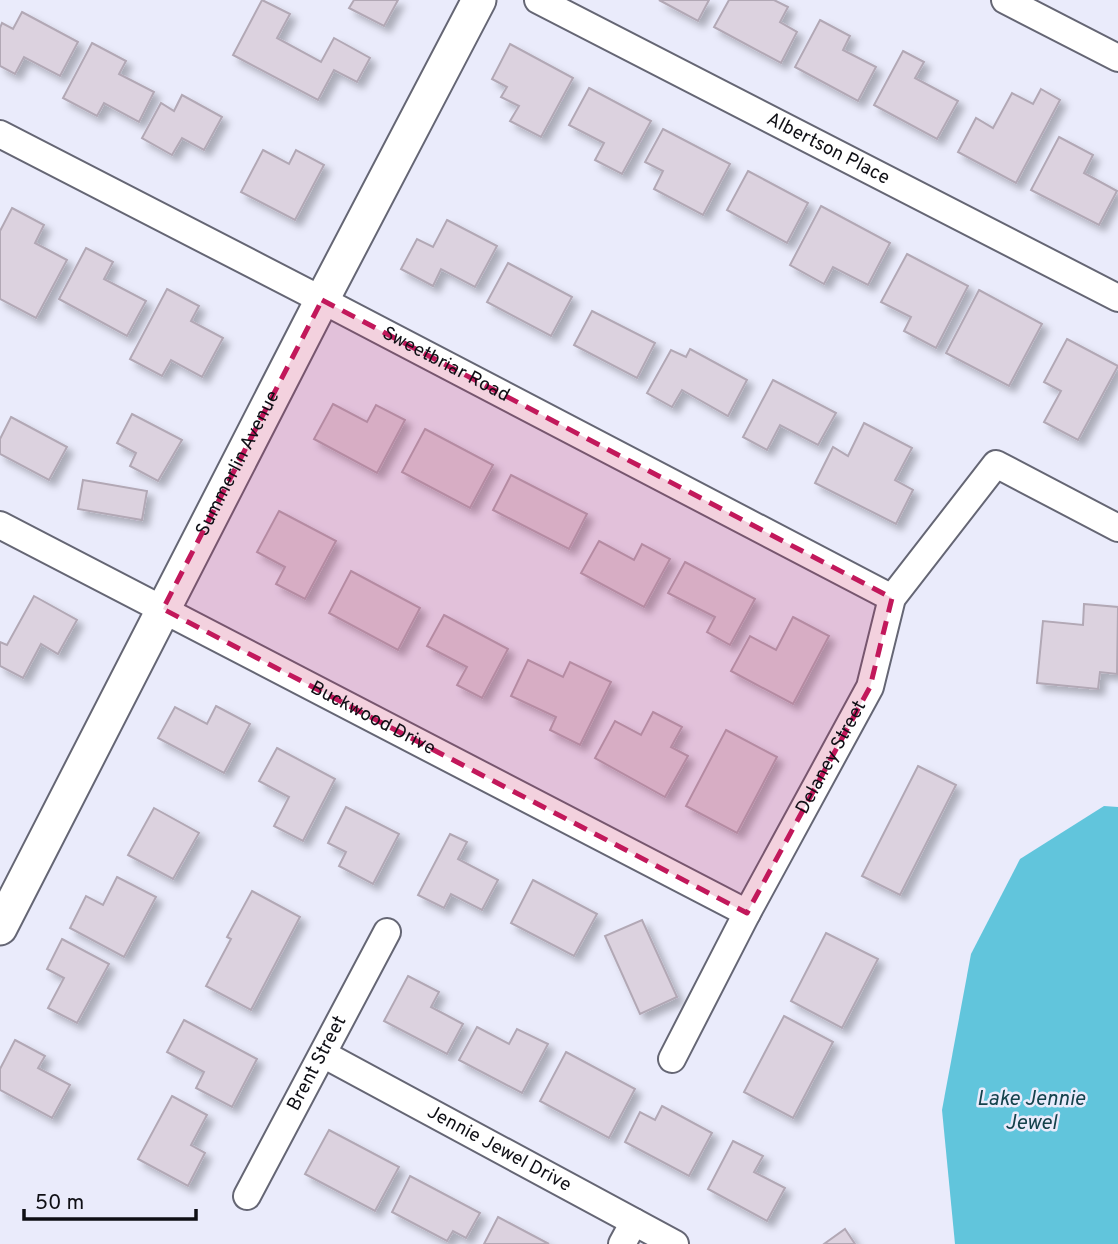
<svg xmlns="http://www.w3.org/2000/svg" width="1118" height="1244" font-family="Overpass,sans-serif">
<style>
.water{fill:#61c5dc}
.building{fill:#dcd2df;stroke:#b2a8b5;stroke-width:2;filter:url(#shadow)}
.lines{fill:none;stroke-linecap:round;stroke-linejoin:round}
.minor-casing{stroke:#656674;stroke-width:30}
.tertiary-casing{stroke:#656674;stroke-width:37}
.minor{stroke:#fff;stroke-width:26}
.tertiary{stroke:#fff;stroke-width:33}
.marked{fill:#c2185b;fill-opacity:0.2;stroke:#c2185b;stroke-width:5;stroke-dasharray:14 9;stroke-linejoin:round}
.labels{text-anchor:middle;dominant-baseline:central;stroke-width:5;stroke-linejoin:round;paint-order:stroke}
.street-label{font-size:19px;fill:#0f0f15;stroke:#eaebfb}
.water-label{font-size:21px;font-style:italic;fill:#14424c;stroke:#eaebfb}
</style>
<defs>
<filter id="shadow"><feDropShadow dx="6" dy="6" stdDeviation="3.5" flood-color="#0004"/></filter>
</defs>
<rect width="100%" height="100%" fill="#eaebfb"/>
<!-- water -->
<polygon class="water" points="1104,806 1118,807 1118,1244 955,1244 942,1110 971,954 1020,859"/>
<!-- building -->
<g class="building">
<polygon points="262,0 290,14 277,38 321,62 334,38 370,58 357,82 334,70 318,100 233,55"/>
<polygon points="354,0 398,0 384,26 349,8"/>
<polygon points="659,0 709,0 698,21"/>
<polygon points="729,0 774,0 788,7 780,22 797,32 781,63 714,27"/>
<polygon points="22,12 78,42 60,76 24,57 15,74 0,66 0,28 2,23 13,29"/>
<polygon points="820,20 850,36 843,50 876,67 858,101 795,67"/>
<polygon points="92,43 126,61 119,74 154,92 139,122 104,103 97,116 63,98"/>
<polygon points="510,44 573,78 541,137 510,121 519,106 501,97 507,87 492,79"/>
<polygon points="903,51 924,62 915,78 958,101 937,139 874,105"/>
<polygon points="589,88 651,121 622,174 595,160 604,143 569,125"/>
<polygon points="1041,89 1060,100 1016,183 958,152 976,118 993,128 1012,93 1033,104"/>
<polygon points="182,95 222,117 204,150 182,138 172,155 142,138 161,103 174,111"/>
<polygon points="663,129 730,164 703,215 654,189 663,171 645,162"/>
<polygon points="1059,137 1093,155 1084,173 1117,191 1099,225 1031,190"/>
<polygon points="263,150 289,164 296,150 324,165 295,220 241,192"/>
<polygon points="748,171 808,203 787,243 727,210"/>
<polygon points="821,206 890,243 868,285 833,267 824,284 790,265"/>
<polygon points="12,208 44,225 35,243 67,260 36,318 0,299 0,231"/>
<polygon points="447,220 497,246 475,287 441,269 433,286 401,269 417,239 433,247"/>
<polygon points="86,248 113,262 104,279 146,301 127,336 59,299"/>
<polygon points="907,254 968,286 936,348 904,331 911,317 881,302"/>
<polygon points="508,263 572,297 551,336 487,302"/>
<polygon points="167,289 199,306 191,321 223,338 202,377 171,360 162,376 130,359"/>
<polygon points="979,290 1042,324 1009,386 946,353"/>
<polygon points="592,311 655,343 637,378 574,345"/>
<polygon points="1067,339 1118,366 1078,440 1044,422 1061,391 1044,382"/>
<polygon points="690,349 747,380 728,416 682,390 672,407 647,393 671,350 686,357"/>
<polygon points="773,380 836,413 818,445 780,425 767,450 743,437"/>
<polygon points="333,404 367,422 376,405 405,420 377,473 314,439"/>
<polygon points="132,414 182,440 158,481 130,466 136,453 117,443"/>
<polygon points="11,417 67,447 49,480 0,454 0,439"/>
<polygon points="864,423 912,448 895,480 913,490 896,524 815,483 833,447 848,456"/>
<polygon points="425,429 493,465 470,508 402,472"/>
<polygon points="511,475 587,514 569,549 493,510"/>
<polygon points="83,480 147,491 142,520 78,509"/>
<polygon points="279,511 336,541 305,599 276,584 285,567 257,552"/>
<polygon points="599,541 634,560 642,544 670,559 644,607 581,573"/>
<polygon points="685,562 755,599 730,645 707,632 715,617 668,593"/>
<polygon points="351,571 420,608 398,650 329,613"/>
<polygon points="34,596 77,620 58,654 41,644 23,678 0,666 0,642 7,645"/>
<polygon points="1084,604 1118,607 1117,674 1100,672 1098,689 1037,683 1043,621 1083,625"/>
<polygon points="444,615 508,649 482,698 457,685 467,667 427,646"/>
<polygon points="793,617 829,636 793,704 731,671 750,636 776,650"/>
<polygon points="528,660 563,677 570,662 611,682 580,745 550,730 556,717 511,696"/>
<polygon points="216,706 250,724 224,773 158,738 175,707 207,724"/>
<polygon points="653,712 682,727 671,747 688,756 665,797 595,758 615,721 641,735"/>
<polygon points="726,730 777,757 737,833 686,806"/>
<polygon points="277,748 335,779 303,841 274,826 289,797 259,781"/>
<polygon points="918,766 956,785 900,895 862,876"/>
<polygon points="346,807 399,834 373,884 339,866 346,852 328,843"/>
<polygon points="154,808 199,833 173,879 128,855"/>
<polygon points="450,834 467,842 458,859 498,880 482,910 451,894 444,908 418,895"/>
<polygon points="117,877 156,897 124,957 70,928 86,896 103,905"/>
<polygon points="533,880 597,914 574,956 511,923"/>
<polygon points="252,891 300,917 251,1010 206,986 231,939 227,937"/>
<polygon points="642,920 677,997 640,1014 605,936"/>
<polygon points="826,933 878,959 842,1028 791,1001"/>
<polygon points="62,939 109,964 77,1023 48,1008 64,978 47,969"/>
<polygon points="408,976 439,992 431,1007 463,1024 447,1054 384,1021"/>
<polygon points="784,1016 833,1042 793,1118 744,1092"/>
<polygon points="184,1020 257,1059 232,1107 196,1088 204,1072 167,1052"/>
<polygon points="477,1027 509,1044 517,1029 548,1044 522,1093 459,1060"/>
<polygon points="15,1040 45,1056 38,1068 70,1085 52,1118 0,1090 0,1069"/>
<polygon points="566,1052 635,1089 609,1138 540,1101"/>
<polygon points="172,1096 207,1115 191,1145 205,1153 188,1186 138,1159"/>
<polygon points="662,1106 712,1133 689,1176 625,1142 640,1112 655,1120"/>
<polygon points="329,1130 399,1167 375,1211 305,1174"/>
<polygon points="733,1141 763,1156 754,1172 785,1188 767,1221 708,1189"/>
<polygon points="410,1176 480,1213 466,1238 453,1231 447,1241 392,1212"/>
<polygon points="498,1217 549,1244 484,1244"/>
<polygon points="845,1229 855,1244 824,1244"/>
</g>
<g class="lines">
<!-- minor casing -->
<g class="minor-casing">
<g id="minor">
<path id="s1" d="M538 0 1118 298"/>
<polyline points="1005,0 1118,58"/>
<path id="s2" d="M0 134 322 300 892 598"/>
<path id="s3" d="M0 525 747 913"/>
<path id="s4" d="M323 1054 675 1244"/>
<path id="s5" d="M672 1059 747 913 870 687 892 598 996 464 1118 528"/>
<path id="s6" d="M247 1196 387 932"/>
<polyline points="622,1244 634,1222"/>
</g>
</g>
<!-- tertiary casing -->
<g class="tertiary-casing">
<g id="tertiary">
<path id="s7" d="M0 928 322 300 479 0"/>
</g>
</g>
<!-- minor -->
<use href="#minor" class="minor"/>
<!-- tertiary -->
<use href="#tertiary" class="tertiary"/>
</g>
<!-- marked area -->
<path class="marked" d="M322 300 892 598 870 687 747 913 163 609Z"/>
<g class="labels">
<!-- street labels -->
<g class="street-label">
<text stroke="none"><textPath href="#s1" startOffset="326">Albertson Place</textPath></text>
<text stroke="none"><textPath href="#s2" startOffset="502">Sweetbriar Road</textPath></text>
<text stroke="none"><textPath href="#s7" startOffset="522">Summerlin Avenue</textPath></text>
<text stroke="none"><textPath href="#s3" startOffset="420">Buckwood Drive</textPath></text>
<text stroke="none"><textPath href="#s5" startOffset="341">Delaney Street</textPath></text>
<text stroke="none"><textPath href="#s6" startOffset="150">Brent Street</textPath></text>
<text stroke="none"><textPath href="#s4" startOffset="200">Jennie Jewel Drive</textPath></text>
</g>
<!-- water labels -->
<g class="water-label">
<text x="1031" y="1099">Lake Jennie<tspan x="1031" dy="24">Jewel</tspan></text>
</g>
</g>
<!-- scale -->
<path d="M24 1209v10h172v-10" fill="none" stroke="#0f0f15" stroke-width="3.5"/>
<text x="35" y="1209" font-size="21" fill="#0f0f15" stroke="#eaebfb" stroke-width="5" paint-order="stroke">50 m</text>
</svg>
